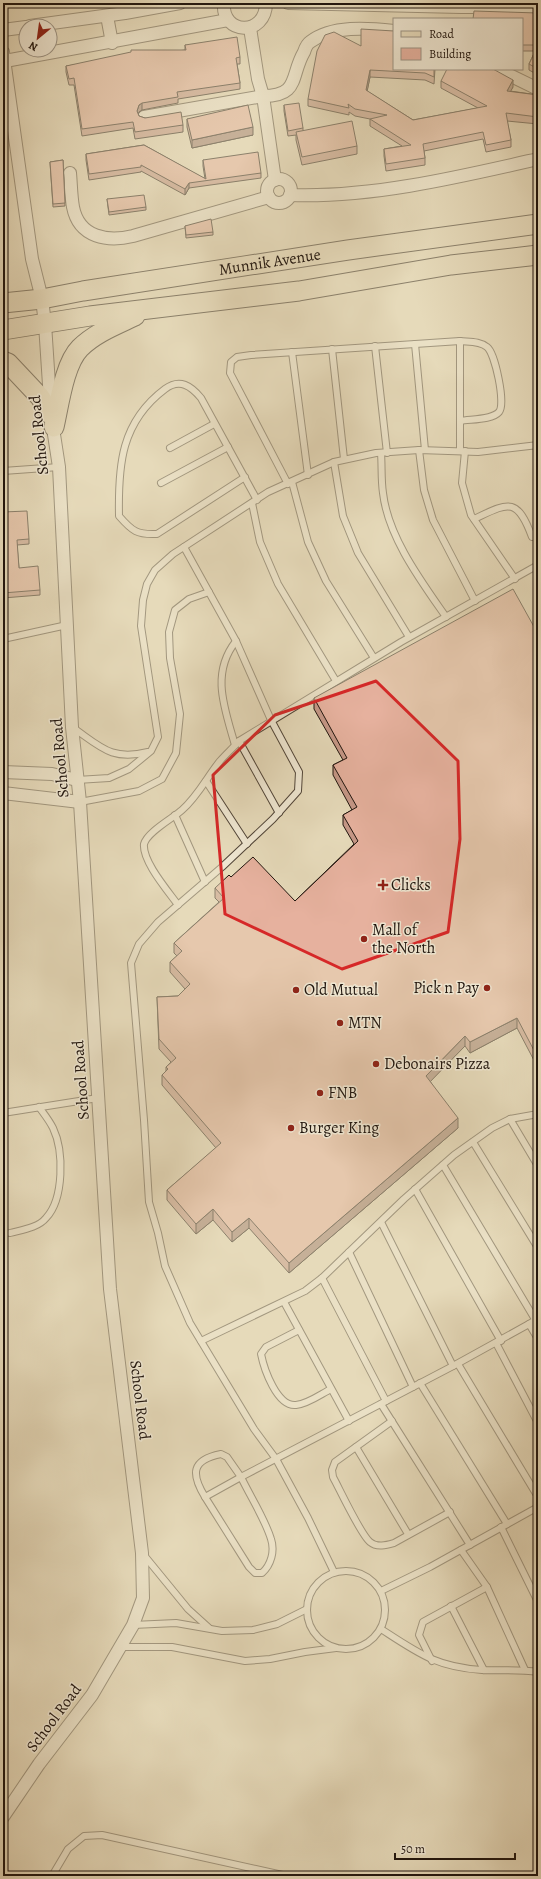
<svg xmlns="http://www.w3.org/2000/svg" width="541" height="1879" font-family="Alegreya,serif">
<style>
.lines{fill:none;stroke-linecap:round;stroke-linejoin:round}
.service-casing{stroke:#524639;stroke-width:8}
.minor-casing{stroke:#524639;stroke-width:14}
.primary-casing{stroke:#20150e;stroke-width:21}
.service{stroke:#efe7d2;stroke-width:6}
.minor{stroke:#efe7d2;stroke-width:12}
.primary{stroke:#e6daba;stroke-width:19}
.wall{fill:#c69888;stroke:#20150e}
.shaded-wall{fill:#a17c6f;stroke:#20150e}
.building{fill:#e6b19e;stroke:#20150e}
.marked{fill:none;stroke:#d62828;stroke-width:3;stroke-linejoin:round}
.poi-dot{fill:#8f2418;stroke:#efe7d2;stroke-width:1.5}
.labels{text-anchor:middle;dominant-baseline:central;stroke-width:3;stroke-linejoin:round;paint-order:stroke}
.street-label{font-size:16px;fill:#20150e;stroke:#efe7d2}
.poi-label{font-size:16px;fill:#20150e;stroke:#efe7d2;text-anchor:start}
</style>
<rect width="100%" height="100%" fill="#e6daba"/>
<filter id="stains"><feTurbulence type="fractalNoise" baseFrequency=".005" numOctaves="4"/><feColorMatrix values="0 0 0 0 .2 0 0 0 0 .09 0 0 0 0 .02 0 0 0 .5 -.17"/></filter>
<radialGradient id="worn" r=".72"><stop offset=".6" stop-color="#630" stop-opacity="0"/><stop offset="1" stop-color="#630" stop-opacity=".3"/></radialGradient>
<g class="lines">
<!-- service casing -->
<g class="service-casing">
<g id="service">
<polyline points="415,344 425,450"/>
<polyline points="375,346 387,453"/>
<polyline points="332,349 344,459"/>
<polyline points="292,352 308,475"/>
<polyline points="170,448 214,424"/>
<polyline points="419,450 424,490 433,520 475,601"/>
<polyline points="460,451 460,341"/>
<polyline points="465,451 462,483 471,515 515,579"/>
<path d="M381 453C382 466 381 480 383 493 388 537 421 581 446 617"/>
<polyline points="334,462 343,516 358,553 409,637"/>
<polyline points="3,471 59,467"/>
<path d="M245 477 157 534C137 535 132 531 119 516 118 465 121 422 165 389 180 378 191 386 201 398L257 500"/>
<polyline points="292,482 308,542 326,581 374,658"/>
<polyline points="161,483 228,447"/>
<path d="M288 484 230 373 231 362 237 357 251 355 460 341C469 342 480 341 487 347 495 353 506 404 499 412 492 420 471 419 460 421"/>
<polyline points="252,503 260,542 278,584 336,681"/>
<path d="M474 519C508 503 517 496 532 537"/>
<polyline points="184,547 236,641 271,720 299,772 298,791 273,819 222,867 158,922 139,944 131,963 144,1120 149,1202 158,1233 165,1266 190,1323 254,1429 276,1459 308,1518 334,1572"/>
<polyline points="3,639 67,625"/>
<path d="M72 727C101 747 111 761 148 752"/>
<polyline points="239,741 279,813"/>
<path d="M235 745C225 709 210 674 236 641"/>
<polyline points="77,780 109,778 129,769 151,751 158,737 141,626 143,600 147,584 155,570 173,554 268,492 334,462 376,453 419,450 478,452 538,445"/>
<polyline points="206,781 247,844"/>
<polyline points="80,802 139,791 162,779 176,753 180,714 170,658 169,632 175,610 189,599 209,592"/>
<polyline points="175,815 205,882"/>
<path d="M178 905C168 891 142 861 144 844 147 832 173 818 182 810 198 796 207 777 220 761 226 754 233 748 239 741L401 642 538 565"/>
<polyline points="3,1113 98,1098"/>
<polyline points="510,1119 538,1166"/>
<polyline points="473,1142 538,1248"/>
<polyline points="443,1165 536,1321"/>
<polyline points="415,1189 501,1341"/>
<polyline points="381,1222 453,1366"/>
<path d="M10 1233C21 1230 38 1228 46 1218 64 1199 64 1151 53 1128 49 1120 44 1114 39 1107"/>
<polyline points="349,1252 413,1387"/>
<polyline points="322,1278 386,1401"/>
<polyline points="284,1302 349,1421"/>
<polyline points="529,1324 538,1339"/>
<path d="M299 1330 266 1347 261 1354C264 1369 277 1407 296 1405 308 1404 321 1394 331 1389"/>
<polyline points="201,1341 305,1291 322,1278 404,1199 454,1155 492,1128 510,1119 538,1114"/>
<polyline points="496,1343 538,1423"/>
<polyline points="458,1364 538,1497"/>
<polyline points="420,1383 507,1524"/>
<polyline points="381,1404 470,1545"/>
<path d="M392 1421 335 1462 332 1470 333 1477C340 1490 361 1535 370 1542 377 1548 387 1545 394 1543L450 1512"/>
<polyline points="356,1447 408,1534"/>
<path d="M241 1477C250 1496 265 1519 271 1539 275 1551 271 1565 262 1573H255L249 1567 205 1497Z"/>
<path d="M205 1497C191 1474 191 1460 221 1454L227 1457 241 1477 453 1366 538 1319"/>
<polyline points="501,1527 538,1602"/>
<polyline points="461,1550 487,1587 525,1670"/>
<polyline points="143,1554 188,1609 209,1628"/>
<circle cx="346" cy="1610" r="39"/>
<polyline points="381,1591 430,1567 538,1507"/>
<polyline points="451,1606 484,1670"/>
<polyline points="133,1625 176,1623 222,1631 253,1630 277,1624 307,1609"/>
<path d="M381 1629C418 1653 436 1667 482 1670 501 1671 519 1669 538 1672"/>
<polyline points="121,1647 172,1647 245,1661 270,1659 305,1652 336,1648"/>
<polyline points="432,1661 419,1635 423,1622 487,1587"/>
<polyline points="52,1876 68,1849 84,1836 102,1835 287,1876"/>
</g>
</g>
<!-- minor casing -->
<g class="minor-casing">
<g id="minor">
<path d="M224 3C221 35 266 37 266 3"/>
<polyline points="288,3 461,7 538,7"/>
<polyline points="107,16 112,43"/>
<polyline points="30,26 125,13 180,3"/>
<polyline points="250,28 258,79 263,96 275,180"/>
<polyline points="3,30 26,27"/>
<polyline points="3,52 32,259 42,299 45,324 51,415 59,467 72,727 80,802 110,1289 142,1553 143,1598 133,1625 92,1695 39,1764 3,1817"/>
<polyline points="5,61 228,20"/>
<polyline points="497,69 538,89"/>
<path d="M144 117 263 96C300 96 290 76 304 52 305 49 307 44 310 42 332 25 368 28 394 31"/>
<path d="M70 173C71 184 71 196 73 207 79 238 108 242 133 236L269 197"/>
<circle cx="279" cy="191" r="12"/>
<path d="M290 195C371 198 459 177 538 159"/>
<polyline points="3,772 52,774 77,780"/>
<polyline points="3,793 80,802"/>
</g>
</g>
<!-- primary casing -->
<g class="primary-casing">
<g id="primary">
<path id="s1" d="M3 303 42 299 83 291 348 250 538 224"/>
<polyline points="3,330 90,316 299,291 451,265 538,255"/>
<polyline points="3,361 8,363 40,397 51,415"/>
<path d="M54 427C59 406 64 364 80 348 95 333 116 325 135 316"/>
</g>
</g>
<!-- service -->
<use href="#service" class="service"/>
<!-- minor -->
<use href="#minor" class="minor"/>
<!-- primary -->
<use href="#primary" class="primary"/>
</g>
<!-- wall -->
<g class="wall">
<polygon points="538,13 538,75 529,70 529,64 535,51 522,51 522,19"/>
<polygon points="393,31 435,69 434,84 425,80 370,77 367,91 413,120 478,108 441,88 441,81 513,87 510,91 538,95 538,124 507,121 511,140 511,147 486,152 483,139 424,151 425,158 425,165 386,171 384,156 384,149 402,146 370,126 370,119 355,116 349,112 349,115 308,106 308,99 361,46"/>
<polygon points="185,45 240,57 240,64 237,64 240,83 240,89 178,99 178,103 142,110 139,112 138,114 139,116 145,118 183,125 183,132 135,139 133,128 82,136 74,85 69,85 66,72 66,66 185,50"/>
<polygon points="284,105 303,128 303,131 357,146 357,154 302,165 296,140 296,135 288,136 284,111"/>
<polygon points="187,119 253,135 192,148 187,127"/>
<polygon points="144,145 205,179 203,166 203,160 261,173 261,178 189,188 185,195 141,171 141,172 89,180 86,160 86,154"/>
<polygon points="63,160 65,206 53,207 50,162"/>
<polygon points="107,199 146,207 146,210 109,215"/>
<polygon points="185,226 213,232 213,235 186,238"/>
<polygon points="3,506 3,512 29,539 29,544 17,545 19,568 40,590 40,595 3,598"/>
<polygon points="538,634 538,1068 517,1028 470,1053 465,1046 430,1081 458,1128 289,1273 249,1228 232,1242 213,1220 196,1234 167,1200 167,1190 216,1148 162,1085 162,1075 166,1071 166,1067 171,1062 159,1049 157,997 178,996 185,989 170,972 170,962 177,956 174,953 174,943 219,902 215,898 215,888 231,877 295,901 354,844 343,825 343,815 352,810 333,775 333,765 343,760 314,709 314,698"/>
</g>
<!-- shaded-wall -->
<g class="shaded-wall">
<polygon points="370,70 370,77 366,97 366,90"/>
<polygon points="513,80 513,87 507,98 507,91"/>
<polygon points="142,103 142,110 139,112 137,118 137,111 139,105"/>
<polygon points="253,127 253,135 192,148 192,140"/>
<polygon points="189,183 189,188 185,195 185,189"/>
<polygon points="517,1018 517,1028 470,1053 470,1042"/>
<polygon points="465,1036 465,1046 426,1086 426,1076"/>
<polygon points="458,1118 458,1128 289,1273 289,1263"/>
<polygon points="213,1209 213,1220 196,1234 196,1224"/>
<polygon points="249,1218 249,1228 232,1242 232,1232"/>
</g>
<!-- building -->
<g class="building">
<polygon points="474,11 538,13 538,45 522,45 522,19 473,19"/>
<polygon points="361,29 394,31 394,69 434,69 434,77 425,73 370,70 366,90 413,120 487,106 441,81 447,69 493,69 513,80 507,91 538,95 538,117 506,113 511,140 486,145 483,132 423,144 425,158 386,164 384,149 411,145 370,119 387,115 355,109 348,104 349,108 308,99 317,51 325,35 334,32 361,46"/>
<polygon points="237,37 240,57 236,58 240,83 177,92 178,97 142,103 139,105 137,111 139,116 145,118 181,112 183,125 135,132 133,122 82,129 74,78 69,79 66,66 131,52 131,50 186,50 185,45"/>
<polygon points="538,46 538,69 529,64"/>
<polygon points="299,103 303,128 288,131 284,105"/>
<polygon points="248,105 253,127 192,140 187,119"/>
<polygon points="352,121 357,146 302,157 296,132"/>
<polygon points="144,145 206,179 203,160 258,152 261,173 189,183 185,189 141,165 141,167 89,174 86,154"/>
<polygon points="63,160 65,203 53,204 50,162"/>
<polygon points="144,195 146,207 109,212 107,199"/>
<polygon points="211,219 213,232 186,235 185,226"/>
<polygon points="3,506 3,512 27,511 29,539 17,540 19,568 38,566 40,590 3,593"/>
<polygon points="513,589 538,634 538,1058 517,1018 470,1042 465,1036 426,1076 458,1118 289,1263 249,1218 232,1232 213,1209 196,1224 167,1190 221,1143 162,1075 168,1069 166,1067 176,1058 159,1039 157,997 178,996 190,984 170,962 182,951 174,943 224,898 215,888 229,875 231,877 253,857 295,901 358,841 343,815 357,807 333,765 347,758 314,698"/>
</g>
<!-- marked area -->
<path d="M0 0H541V1879H0ZM376 681 458 761 460 839 448 932 342 969 225 914 213 775 275 715Z" fill="#e6daba" fill-opacity=".55" fill-rule="evenodd"/>
<path class="marked" d="M376 681 458 761 460 839 448 932 342 969 225 914 213 775 275 715Z"/>
<!-- markers -->
<g class="poi-dot">
<path d="M381 879h4v4h4v4h-4v4h-4v-4h-4v-4h4z"/>
<circle cx="364" cy="939" r="4"/>
<circle cx="487" cy="988" r="4"/>
<circle cx="296" cy="990" r="4"/>
<circle cx="340" cy="1023" r="4"/>
<circle cx="376" cy="1064" r="4"/>
<circle cx="320" cy="1093" r="4"/>
<circle cx="291" cy="1128" r="4"/>
</g>
<g class="labels">
<!-- street labels -->
<g class="street-label">
<text stroke="none"><textPath href="#s1" startOffset="270">Munnik Avenue</textPath></text>
<text transform="translate(39 435) rotate(-96)">School Road</text>
<text transform="translate(60 758) rotate(-95)">School Road</text>
<text transform="translate(81 1080) rotate(-94)">School Road</text>
<text transform="translate(140 1400) rotate(83)">School Road</text>
<text transform="translate(54 1718) rotate(-53)">School Road</text>
</g>
<!-- poi labels -->
<g class="poi-label">
<text x="391" y="885">Clicks</text>
<text x="372" y="930">Mall of<tspan x="372" dy="18">the North</tspan></text>
<text x="479" y="988" text-anchor="end">Pick n Pay</text>
<text x="304" y="990">Old Mutual</text>
<text x="348" y="1023">MTN</text>
<text x="384" y="1064">Debonairs Pizza</text>
<text x="328" y="1093">FNB</text>
<text x="299" y="1128">Burger King</text>
</g>
</g>
<!-- margin -->
<rect width="541" height="1879" fill="none" stroke="#e6daba" stroke-width="16"/>
<rect x="4" y="4" width="533" height="1871" fill="none" stroke="#20150e" stroke-width="2"/>
<rect x="8" y="8" width="525" height="1863" fill="none" stroke="#20150e"/>
<!-- legend -->
<rect x="393" y="18" width="130" height="52" fill="#efe7d2" stroke="#9c9384"/>
<rect x="401" y="31" width="20" height="6" fill="#e6daba" stroke="#9c9384"/>
<text x="429" y="38" font-size="12" fill="#20150e">Road</text>
<rect x="401" y="48" width="20" height="12" fill="#e6b19e" stroke="#9c9384"/>
<text x="429" y="58" font-size="12" fill="#20150e">Building</text>
<!-- north arrow -->
<g transform="translate(38 38) rotate(209)"><circle r="19" fill="#efe7d2" stroke="#9c9384"/>
<path d="M0-3L7 15L0 10L-7 15Z" fill="#8f2418"/>
<text y="-6" font-size="11" font-weight="bold" text-anchor="middle" fill="#20150e">N</text>
</g>
<!-- scale -->
<path d="M395 1853v6h120v-6" fill="none" stroke="#20150e" stroke-width="2"/>
<text x="401" y="1853" font-size="12" fill="#20150e" stroke="#efe7d2" stroke-width="3" paint-order="stroke">50 m</text>
<rect width="100%" height="100%" filter="url(#stains)"/>
<rect width="100%" height="100%" fill="url(#worn)"/>
</svg>
